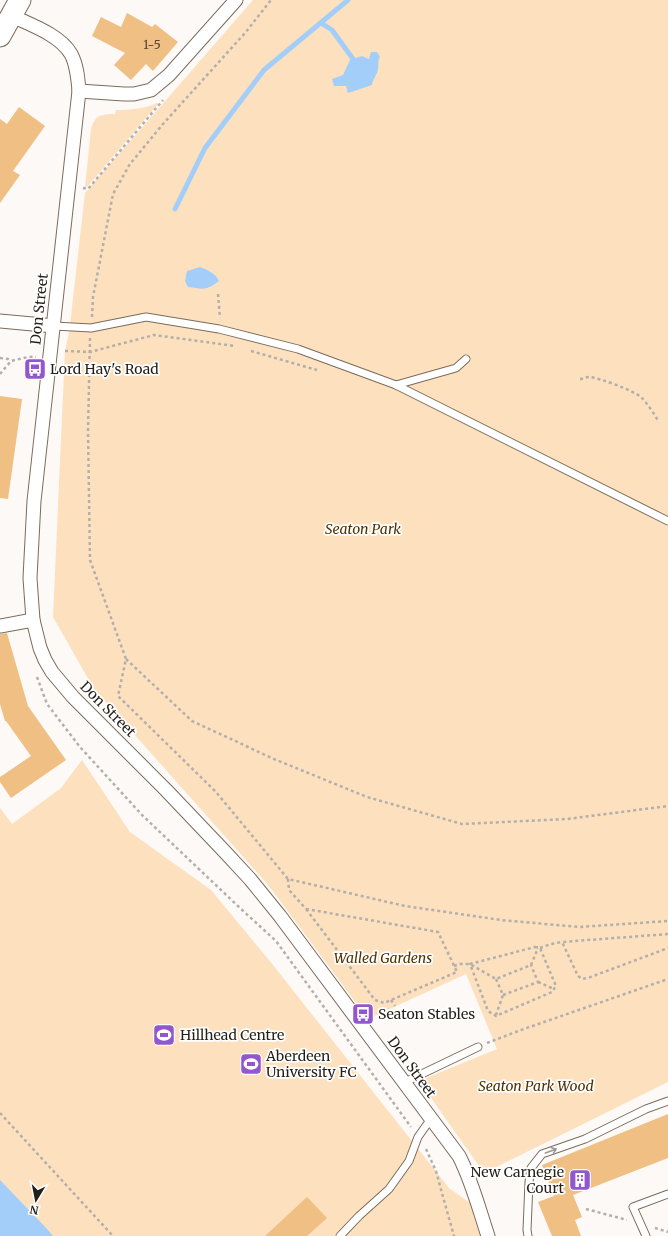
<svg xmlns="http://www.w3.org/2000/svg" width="668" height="1236" font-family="Merriweather,serif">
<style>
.green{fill:#fde0be}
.water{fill:#a3cef9}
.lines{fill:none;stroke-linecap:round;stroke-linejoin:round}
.stream{stroke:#a3cef9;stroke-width:5}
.building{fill:#efbf84}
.service-casing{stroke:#7a6c5c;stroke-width:9}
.minor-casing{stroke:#7a6c5c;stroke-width:15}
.primary-casing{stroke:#7a6c5c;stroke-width:23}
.path{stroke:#b3afab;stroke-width:2.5;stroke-dasharray:3 3;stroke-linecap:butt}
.service{stroke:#fff;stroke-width:7}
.minor{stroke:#fff;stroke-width:13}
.primary{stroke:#fff;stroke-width:21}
.oneway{stroke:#9c9a97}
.labels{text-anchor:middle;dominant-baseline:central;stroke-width:3.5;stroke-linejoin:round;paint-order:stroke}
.number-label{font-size:12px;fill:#574733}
.street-label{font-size:14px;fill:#241f18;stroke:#fff}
.poi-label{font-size:14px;fill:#241f18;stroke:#fff;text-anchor:start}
.park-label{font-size:14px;font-style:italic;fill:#503100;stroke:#fff}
</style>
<rect width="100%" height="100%" fill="#fdf9f6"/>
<!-- green -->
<g class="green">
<polygon points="253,0 668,0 668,1082 484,1173 419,1081 497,1049 466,974 368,1019 269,886 94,689 53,617 65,351 70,327 72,307 85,193"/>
<path d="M157 103 158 104 87 187H85L91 129C95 115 101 114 115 114L116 110C130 110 144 109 157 103Z"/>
<polygon points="82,760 130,832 211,890 273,965 449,1188 470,1203 480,1236 0,1236 0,808 12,824 61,788"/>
</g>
<!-- water -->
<g class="water">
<path d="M371 52H377L380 57C377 62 379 64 378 69 377 75 373 79 372 85L348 93 346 86H334L332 79 343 75 350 60 362 56 369 59Z"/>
<path d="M200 267C208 270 215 273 219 281 206 291 203 289 188 287L185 281 187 271Z"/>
<polygon points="0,1180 47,1229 53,1236 0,1236"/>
</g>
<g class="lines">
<!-- stream -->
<g class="stream">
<polyline points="321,23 332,30 353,59"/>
<polyline points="175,209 205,148 264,70 348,0"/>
</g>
</g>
<!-- building -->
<g class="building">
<polygon points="127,13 152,27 155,24 178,42 153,71 146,64 131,80 114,65 125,53 92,36 101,17 121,27"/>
<polygon points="19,107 45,126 13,171 20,175 0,203 0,119 7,124"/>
<polygon points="0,396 22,399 8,499 0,498"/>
<polygon points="7,633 28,706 66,760 11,798 0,782 0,777 31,756 6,721 5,721 0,704 0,634"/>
<polygon points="668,1114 668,1158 573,1195 582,1217 575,1220 581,1236 552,1236 538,1202 554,1196 542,1165"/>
<polygon points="307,1197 327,1218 307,1236 265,1236"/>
</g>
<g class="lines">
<!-- service casing -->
<g class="service-casing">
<g id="service">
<polyline points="54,326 91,328 146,317 219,329 298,349 396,385 456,368 466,359"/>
<polyline points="396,385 668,521"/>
<polyline points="403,1083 478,1047"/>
<polyline points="340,1236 359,1216 389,1189 409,1161 418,1137 430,1120"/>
<polyline points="528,1236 527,1230 529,1182 531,1168 542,1154 585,1139 646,1109 668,1101"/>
<polyline points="646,1236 633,1207 668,1194"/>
</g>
</g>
<!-- minor casing -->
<g class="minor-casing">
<g id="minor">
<path d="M12 16C31 25 60 35 71 54 77 65 78 79 79 91L34 501 30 578 33 620 40 648 45 660 52 672 73 697 166 790 225 852 250 879 280 916 459 1156C472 1181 479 1209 488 1236"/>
<polyline points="79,91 124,94 134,94 151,90 169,75 236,0"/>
<polyline points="0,321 54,326"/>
<polyline points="0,626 33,620"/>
</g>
</g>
<!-- primary casing -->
<g class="primary-casing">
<polyline id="primary" points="0,36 20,0"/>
</g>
<!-- path -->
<g class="path">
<polyline points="83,188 88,189 163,100"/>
<polyline points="218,294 220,318"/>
<polyline points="92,317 93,297 113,194 130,164 163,124 245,33 271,0"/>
<polyline points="90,338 88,431 90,560 126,659 118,696 216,792 288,879 405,906 501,920 579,927 668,921"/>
<polyline points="65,351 90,352 154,335 235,346"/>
<polyline points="251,351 317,370"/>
<polyline points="0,358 8,359 11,361"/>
<polyline points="0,374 11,361 28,357 36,357"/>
<path d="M580 379C583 379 586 377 589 377 600 378 632 390 641 397 648 404 654 414 659 422"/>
<polyline points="126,659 192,721 274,759 367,797 462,824 567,819 668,806"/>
<polyline points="37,677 47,704 80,747 142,815 240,908 276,941 411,1127"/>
<polyline points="288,879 289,890 306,909"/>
<polygon points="306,909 438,932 457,972 384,1003 375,1000"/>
<polyline points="668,934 562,942 578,976 582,979 588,978 668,948"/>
<polygon points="535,947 540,948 556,986 552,992 496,1016 488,1011 470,964"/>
<polyline points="540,948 551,944 562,942"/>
<polyline points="454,966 460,964 470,964 496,979 531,965 538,948"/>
<polyline points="496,979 503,995 496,1015"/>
<polyline points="538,982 554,989"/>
<polyline points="503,995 538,982 531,965"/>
<polyline points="391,1000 395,1006"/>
<polyline points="487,1043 521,1030 668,979"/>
<polyline points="0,1113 113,1236"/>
<polyline points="426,1149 436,1171 443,1197 454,1236"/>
<polyline points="586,1209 627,1220"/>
<polyline points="655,1228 668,1232"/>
</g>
<!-- service -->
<use href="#service" class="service"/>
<!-- minor -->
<use href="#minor" class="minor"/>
<!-- primary -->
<use href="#primary" class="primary"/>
</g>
<!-- one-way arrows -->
<defs><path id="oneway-shaft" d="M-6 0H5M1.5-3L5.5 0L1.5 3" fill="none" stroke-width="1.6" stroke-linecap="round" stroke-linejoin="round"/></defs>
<use class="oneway" href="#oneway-shaft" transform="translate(551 1151) rotate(-20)"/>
<!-- icons -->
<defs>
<g id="bus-square" transform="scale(1.15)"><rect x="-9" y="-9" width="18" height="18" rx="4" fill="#9256cd" stroke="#fff"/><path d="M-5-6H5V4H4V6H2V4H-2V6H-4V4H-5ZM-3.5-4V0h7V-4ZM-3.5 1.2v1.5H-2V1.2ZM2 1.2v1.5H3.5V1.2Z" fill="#fff"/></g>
<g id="stadium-square" transform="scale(1.15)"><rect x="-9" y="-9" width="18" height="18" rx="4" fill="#9256cd" stroke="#fff"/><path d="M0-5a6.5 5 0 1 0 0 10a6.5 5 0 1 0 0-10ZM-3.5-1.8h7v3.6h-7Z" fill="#fff"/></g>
<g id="building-square" transform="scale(1.15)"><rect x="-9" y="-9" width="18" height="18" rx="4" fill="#9256cd" stroke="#fff"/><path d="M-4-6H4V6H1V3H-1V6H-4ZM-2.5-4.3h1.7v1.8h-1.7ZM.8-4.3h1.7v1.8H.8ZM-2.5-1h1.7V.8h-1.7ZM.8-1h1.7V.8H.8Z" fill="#fff"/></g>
</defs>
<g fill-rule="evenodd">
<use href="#bus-square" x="35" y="369"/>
<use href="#bus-square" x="363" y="1014"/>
<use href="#stadium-square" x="164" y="1035"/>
<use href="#stadium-square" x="251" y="1064"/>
<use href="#building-square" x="580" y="1180"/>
</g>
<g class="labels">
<!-- number labels -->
<g class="number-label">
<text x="152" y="44">1-5</text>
</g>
<!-- street labels -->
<g class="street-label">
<text transform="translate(39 309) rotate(-84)">Don Street</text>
<text transform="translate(108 709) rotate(45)">Don Street</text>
<text transform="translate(412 1067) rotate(54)">Don Street</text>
</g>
<!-- poi labels -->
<g class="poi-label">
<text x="50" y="369">Lord Hay's Road</text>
<text x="378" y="1014">Seaton Stables</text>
<text x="180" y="1035">Hillhead Centre</text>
<text x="266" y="1056">Aberdeen<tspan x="266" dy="16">University FC</tspan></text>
<text x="564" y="1172" text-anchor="end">New Carnegie<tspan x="564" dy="16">Court</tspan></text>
</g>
<!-- park labels -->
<g class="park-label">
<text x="363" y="529">Seaton Park</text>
<text x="383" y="958">Walled Gardens</text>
<text x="536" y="1086">Seaton Park Wood</text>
</g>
</g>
<!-- north arrow -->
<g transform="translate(36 1200) rotate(190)" stroke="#ffffff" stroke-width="3" paint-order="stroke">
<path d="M0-3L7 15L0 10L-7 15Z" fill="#241f18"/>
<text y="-6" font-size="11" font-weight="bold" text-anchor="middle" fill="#241f18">N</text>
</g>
</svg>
